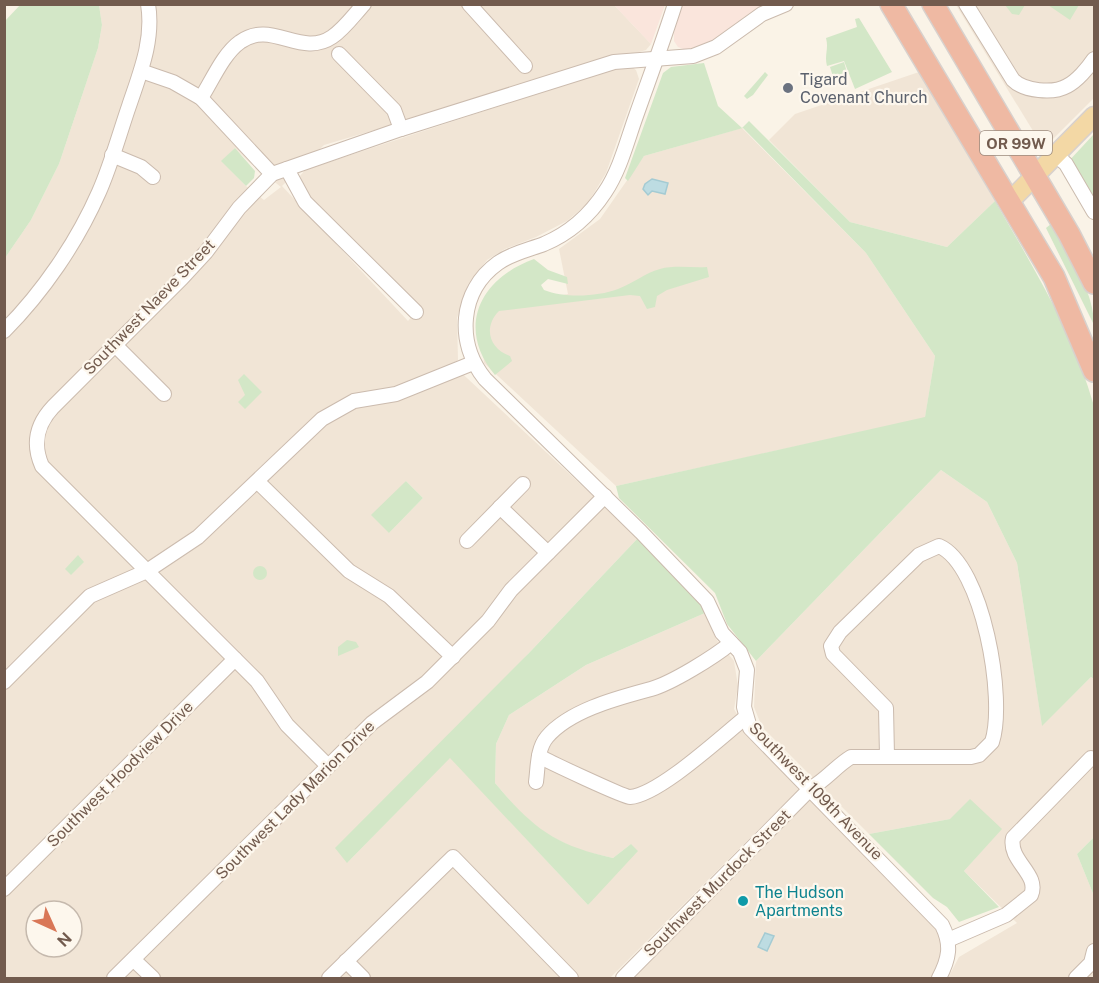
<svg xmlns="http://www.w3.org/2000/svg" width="1099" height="983" font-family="'Public Sans',sans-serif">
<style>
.residential{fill:#f1e5d6;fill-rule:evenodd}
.commercial{fill:#fae5dc}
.green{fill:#d3e7c7}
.water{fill:#bddce2;stroke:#a4cbd3;stroke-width:1.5}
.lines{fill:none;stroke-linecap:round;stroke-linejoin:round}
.minor-casing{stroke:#cbbbae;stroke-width:16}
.major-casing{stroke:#d8d1cd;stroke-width:21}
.highway-casing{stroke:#d8d1cd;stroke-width:24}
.minor{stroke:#fff;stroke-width:14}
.major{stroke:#f3d8a5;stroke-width:18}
.highway{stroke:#efb9a3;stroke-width:21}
.worship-dot{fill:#6b7280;stroke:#fdf7ed;stroke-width:2}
.culture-dot{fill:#0f9aa8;stroke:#fdf7ed;stroke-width:2}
.labels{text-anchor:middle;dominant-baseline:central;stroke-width:4.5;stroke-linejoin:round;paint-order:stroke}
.shield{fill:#fdf7ed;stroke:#9c8a7e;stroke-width:1.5}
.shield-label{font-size:15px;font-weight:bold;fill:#725b4e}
.worship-label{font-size:16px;fill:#5b616d;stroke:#fdf7ed;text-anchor:start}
.street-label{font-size:16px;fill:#725b4e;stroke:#fdf7ed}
.culture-label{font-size:16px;fill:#0d838f;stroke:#fdf7ed;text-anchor:start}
</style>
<rect width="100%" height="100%" fill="#faf3e7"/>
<!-- residential -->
<g class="residential">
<path d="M99 5H614L651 44 646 50 324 145 282 186 408 321 418 309 303 190 300 176 305 170 618 67 630 66 636 70 639 79 606 173 588 203 567 221 536 237 505 249 487 260 468 284 457 318 458 360 452 364 638 538 529 653 347 863 450 757 588 905 631 844 613 858 578 850 543 832 520 812 495 783 496 744 509 715 586 665 705 613 716 639 734 661 738 686 734 709 749 735 797 784 798 790 610 978H5V258L31 220 59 164 98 48 102 25ZM235 148 250 163 281 187 264 200 246 186 222 161ZM406 481 423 498 389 533ZM36 911H72V947H36Z"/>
<polygon points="956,5 1094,5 1094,98 1047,145 1041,144"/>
<polygon points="919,72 995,201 947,247 850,222 769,140 795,114"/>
<polygon points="742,128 866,253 935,356 925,418 616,486 484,363 481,329 498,308 568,294 559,249 600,219 644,156"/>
<polygon points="941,470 987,502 1017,563 1042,725 1091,677 1094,679 1094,837 1077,854 1094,896 1094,978 948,978 959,957 1017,923 964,871 1001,829 950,819 869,834 762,727 754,707 756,661"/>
<polygon points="809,800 814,802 892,885 933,922 942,937 943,951 931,978 633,978"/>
</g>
<!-- commercial -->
<g class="commercial">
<polygon points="614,5 665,5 651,44"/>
<polygon points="682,5 766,5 750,13 710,42 686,50 678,47 674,41 674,33"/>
</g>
<!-- green -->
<g class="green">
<polygon points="21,4 99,5 102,25 98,48 59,164 31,220 5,258 5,21"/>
<polygon points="1005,5 1025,5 1019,15 1012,14"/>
<polygon points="1048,5 1079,5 1070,20"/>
<path d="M859 18 892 72 855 89 844 61 827 66C824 55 829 49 826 38L857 27 855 19Z"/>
<polygon points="844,62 848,76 834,80 830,67"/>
<path d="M704 63 718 106 742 128 749 121 850 222 947 247 995 201C1033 267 1073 332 1094 406V679L1091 677 1042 726 1017 563 987 502 941 470 756 661 727 624 715 593 619 498 616 486 925 417 935 356 866 253 743 128 644 156 628 181 625 178 663 73 671 67Z"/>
<polygon points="765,72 768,75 753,95 747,99 744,96"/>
<polygon points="1094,134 1094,206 1068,162"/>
<polygon points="235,148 255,171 254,178 246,186 221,161"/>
<path d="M1051 224C1068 254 1094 290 1094 325L1046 228Z"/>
<path d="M534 259 548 270 567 277 568 284 548 279 541 285 544 290C564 298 597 297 618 289 632 284 645 273 660 269 674 265 692 268 707 267L709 277 667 290 657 296 655 307 647 309 640 296 630 295 499 311C483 327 489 349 510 356L512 361 495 375C455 327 481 278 534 259Z"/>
<polygon points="244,374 262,392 245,409 238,402 245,395 238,380"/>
<polygon points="406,481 423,498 389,533 371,515"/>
<path d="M638 538 701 603 705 613 586 665 509 715 496 744 495 783C533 828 554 845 613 858L631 844 638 851 588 905 450 758 347 863 335 848 529 653Z"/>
<polygon points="78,555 84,562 71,575 65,569"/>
<circle cx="260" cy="573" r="7"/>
<polygon points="347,640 356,642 359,647 338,656 338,647"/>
<polygon points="970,799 1002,829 964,871 999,907 959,922 947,907 933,898 869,834 950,819"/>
<polygon points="1094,837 1094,896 1077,854"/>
</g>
<!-- water -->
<g class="water">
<polygon points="652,179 668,183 665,194 652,191 648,195 643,189 645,184"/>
<polygon points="765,933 774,936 767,951 758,947"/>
</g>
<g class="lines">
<!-- minor casing -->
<g class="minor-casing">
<g id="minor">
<polyline points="469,4 525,66"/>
<path d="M675 4C663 42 649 79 636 116 627 141 620 170 605 192 590 215 570 233 544 244 528 250 512 253 498 263 459 291 456 343 485 379L641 532 707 601 722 633 740 652 747 670 744 707 750 728 942 925C952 945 949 959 939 978"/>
<path d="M966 4 1013 80C1024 91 1053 94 1067 86 1077 81 1088 68 1094 59"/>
<polyline points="339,54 394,110 401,129"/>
<polyline points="141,71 173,82 201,98 272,174"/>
<path d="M201 98C212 81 223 54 240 42 271 19 301 58 332 37 344 29 354 15 364 4"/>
<polyline points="112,155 141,167 153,177"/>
<polyline points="1056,155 1066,164 1094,212"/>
<polyline points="287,169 305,202 416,312"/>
<path d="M4 331C43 292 77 242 99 192 111 165 119 135 129 106 140 73 154 40 148 4"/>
<polyline points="115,345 164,394"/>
<polyline points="258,482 349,571 389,596 453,657"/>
<polyline points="500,507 548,553"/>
<polyline points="467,541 523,484"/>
<polyline points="4,682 90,596 147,571 198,537 322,419 354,401 396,394 473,363"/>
<path d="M539 756C547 761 624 797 630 797 659 795 721 737 746 717"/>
<path d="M328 766 287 725 257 681 42 466C32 443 37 424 53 407L182 278 206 252 239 208 272 174 401 129 614 62 693 56 716 47 762 14 786 4"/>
<path d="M536 782C538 767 537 749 547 737 570 710 618 698 651 689 672 683 714 657 731 643"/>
<polyline points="4,889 235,659"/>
<path d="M948 940 1006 915 1031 895C1040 874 1008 861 1013 838L1091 758"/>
<polyline points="135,961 153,978"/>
<polyline points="346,961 363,978"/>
<polyline points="114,978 372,723 427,682 488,621 511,590 605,496"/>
<polyline points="329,978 453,857 571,978"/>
<path d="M623 978 811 788C826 780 836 766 851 757H971L979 755 992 742C1006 700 983 565 939 546L919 555 840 632 831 646 833 654 886 708 887 756"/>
<polyline points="1076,978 1091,963 1094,951"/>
</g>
</g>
<!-- major casing -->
<g class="major-casing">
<polyline id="major" points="1010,201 1094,116"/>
</g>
<!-- highway casing -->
<g class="highway-casing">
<g id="highway">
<polyline points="891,4 1054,277 1094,371"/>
<polyline points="933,4 1069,234 1094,283"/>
</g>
</g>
<!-- minor -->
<use href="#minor" class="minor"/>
<!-- major -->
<use href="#major" class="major"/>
<!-- highway -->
<use href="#highway" class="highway"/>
</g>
<!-- markers -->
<circle class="worship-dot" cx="788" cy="88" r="6"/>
<circle class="culture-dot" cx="743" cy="901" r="6"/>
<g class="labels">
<!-- shield labels -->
<rect class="shield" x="980" y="131" width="72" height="24" rx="4.5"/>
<g class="shield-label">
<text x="1016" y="143">OR 99W</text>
</g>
<!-- worship labels -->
<g class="worship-label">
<text x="800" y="79">Tigard<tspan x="800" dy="18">Covenant Church</tspan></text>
</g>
<!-- street labels -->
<g class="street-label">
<text transform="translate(149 307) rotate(-46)">Southwest Naeve Street</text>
<text transform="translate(120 774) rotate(-45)">Southwest Hoodview Drive</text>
<text transform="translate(816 791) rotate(46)">Southwest 109th Avenue</text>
<text transform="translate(295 800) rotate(-45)">Southwest Lady Marion Drive</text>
<text transform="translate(717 883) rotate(-45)">Southwest Murdock Street</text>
</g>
<!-- culture labels -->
<g class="culture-label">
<text x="755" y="892">The Hudson<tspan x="755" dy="18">Apartments</tspan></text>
</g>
</g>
<!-- border -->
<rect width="1099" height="983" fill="none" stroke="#725b4e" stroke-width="12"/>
<!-- north arrow -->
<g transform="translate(54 929) rotate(135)"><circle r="28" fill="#fdf7ed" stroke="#c5b9ad" stroke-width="1.5"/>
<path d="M0-4.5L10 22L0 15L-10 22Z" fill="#d97757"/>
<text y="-9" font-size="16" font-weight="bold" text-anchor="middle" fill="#725b4e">N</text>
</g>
</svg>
